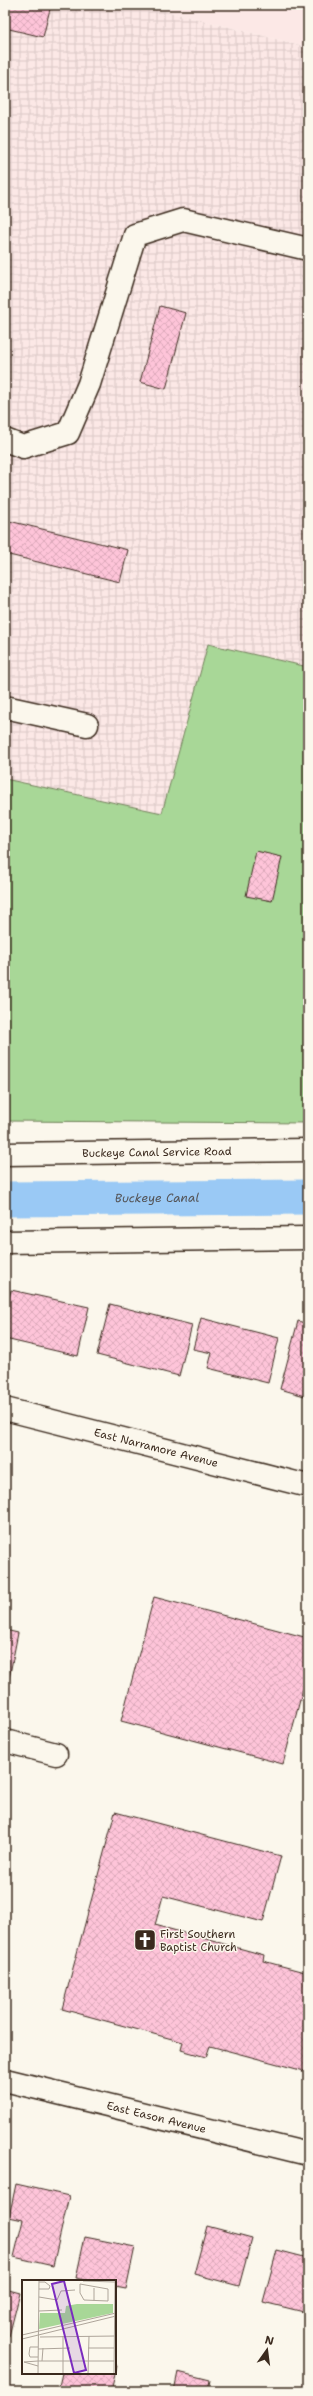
<svg xmlns="http://www.w3.org/2000/svg" width="313" height="2396" font-family="'Shantell Sans',sans-serif">
<style>
.built{fill:#fce8e6}
.industrial{fill:url(#industrial-grid)}
.pitch{fill:#a8d797;stroke:#72805a}
.lines{fill:none;stroke-linecap:round;stroke-linejoin:round}
.canal{stroke:#9ac9f5;stroke-width:35}
.building{fill:url(#building-cross-hatch);stroke:#3b2a1e}
.minor-casing{stroke:#3b2a1e;stroke-width:25}
.minor{stroke:#fbf7ec;stroke-width:22}
.labels{text-anchor:middle;dominant-baseline:central;stroke-width:3;stroke-linejoin:round;paint-order:stroke}
.street-label{font-size:11px;fill:#3b2a1e;stroke:#fbf7ec}
.poi-label{font-size:11px;fill:#3b2a1e;stroke:#fbf7ec;text-anchor:start}
.water-label{font-size:12px;font-style:italic;fill:#535254;stroke:#fbf7ec}
.inset-road{fill:none;stroke:#aea59a;stroke-width:1}
.view{fill:#7b2cbf;fill-opacity:0.15;stroke:#7b2cbf;stroke-width:2}
.inset-edge{fill:none;stroke:#3b2a1e;stroke-width:2}
</style>
<defs>
<pattern id="industrial-grid" width="8" height="8" patternUnits="userSpaceOnUse"><rect width="8" height="8" fill="#fce8e6"/><path d="M0 4h8M4 0v8" fill="none" stroke="#d9c7c5"/></pattern>
<pattern id="building-cross-hatch" width="8" height="8" patternUnits="userSpaceOnUse"><rect width="8" height="8" fill="#fec4d9"/><path d="M0 0l8 8M0 8l8-8" fill="none" stroke="#dba9ba"/></pattern>
</defs>
<rect width="100%" height="100%" fill="#fbf7ec"/>
<filter id="ink" filterUnits="userSpaceOnUse"><feTurbulence type="fractalNoise" baseFrequency=".025" numOctaves="2"/><feDisplacementMap in="SourceGraphic" scale="8" xChannelSelector="R" yChannelSelector="G"/><feConvolveMatrix kernelMatrix="1 2 1 2 8 2 1 2 1" color-interpolation-filters="sRGB"/></filter>
<g filter="url(#ink)">
<!-- built -->
<polygon class="built" points="141,5 308,5 308,47"/>
<!-- industrial -->
<polygon class="industrial" points="5,5 141,5 308,47 308,667 208,644 162,813 5,779"/>
<!-- pitch -->
<polygon class="pitch" points="208,644 308,667 308,1123 5,1121 5,779 162,813"/>
<g class="lines">
<!-- canal -->
<path class="canal" id="s1" d="M5 1199 308 1197"/>
</g>
<!-- building -->
<g class="building">
<polygon points="5,5 51,5 43,37 5,28"/>
<polygon points="160,306 186,313 166,389 140,382"/>
<polygon points="5,520 128,550 120,582 5,554"/>
<polygon points="256,851 282,857 272,901 246,896"/>
<polygon points="11,1290 89,1307 78,1356 5,1339 5,1315"/>
<polygon points="110,1304 192,1325 179,1376 97,1355"/>
<polygon points="201,1318 279,1338 268,1383 208,1368 212,1353 193,1349"/>
<polygon points="298,1321 308,1324 308,1397 280,1389"/>
<polygon points="154,1597 308,1638 308,1670 283,1764 121,1721"/>
<polygon points="5,1630 18,1633 6,1694 5,1694"/>
<polygon points="115,1812 281,1856 263,1922 163,1896 155,1925 264,1955 263,1961 308,1973 308,2072 210,2046 206,2057 181,2050 183,2042 62,2009"/>
<polygon points="16,2184 69,2196 53,2266 14,2257 23,2220 9,2217"/>
<polygon points="207,2226 252,2238 239,2286 194,2274"/>
<polygon points="85,2237 135,2247 126,2289 115,2287 115,2281 89,2281 76,2278"/>
<polygon points="277,2250 304,2257 306,2251 308,2252 308,2313 263,2302"/>
<polygon points="5,2289 20,2293 9,2336 5,2335"/>
<polygon points="115,2365 117,2366 111,2391 79,2391 59,2386 62,2373 115,2373"/>
<polygon points="178,2372 210,2380 208,2391 174,2391"/>
</g>
<g class="lines">
<!-- minor casing -->
<g class="minor-casing">
<g id="minor">
<polyline points="5,440 23,447 68,433 89,384 135,235 183,220 308,249"/>
<polyline points="5,707 87,725"/>
<path id="s2" d="M5 1154 308 1150"/>
<polyline points="5,1242 308,1238"/>
<path id="s3" d="M5 1409 308 1486"/>
<polyline points="5,1741 56,1754"/>
<path id="s4" d="M5 2080 308 2154"/>
</g>
</g>
<!-- minor -->
<use href="#minor" class="minor"/>
</g>
</g>
<!-- icons -->
<defs>
<g id="church-square" transform="scale(1.15)"><rect x="-9" y="-9" width="18" height="18" rx="4" fill="#3b2a1e" stroke="#fbf7ec"/><path d="M-1.2-6h2.4v3.5h3.3v2.4h-3.3V6h-2.4V-.1h-3.3v-2.4h3.3Z" fill="#fff"/></g>
</defs>
<g fill-rule="evenodd">
<use href="#church-square" x="145" y="1940"/>
</g>
<g class="labels">
<!-- street labels -->
<g class="street-label">
<text stroke="none"><textPath href="#s2" startOffset="152">Buckeye Canal Service Road</textPath></text>
<text stroke="none"><textPath href="#s3" startOffset="156">East Narramore Avenue</textPath></text>
<text stroke="none"><textPath href="#s4" startOffset="156">East Eason Avenue</textPath></text>
</g>
<!-- poi labels -->
<g class="poi-label">
<text x="160" y="1934">First Southern<tspan x="160" dy="13">Baptist Church</tspan></text>
</g>
<!-- water labels -->
<g class="water-label">
<text stroke="none"><textPath href="#s1" startOffset="152">Buckeye Canal</textPath></text>
</g>
</g>
<!-- overview -->
<g transform="translate(22 2280)">
<rect width="94" height="94" fill="#fbf7ec"/>
<path d="M55 24H91V33L17 49 18 33H43L44 26Z" fill="#a8d797"/>
<path class="inset-road" d="M61 1 93 2M58 4 86 9V21L62 20 58 13ZM17 9H27L28 6 23 2H17M17 17 35 20 39 11 53 10M72 21V8M17 31 40 30M0 55 94 33M18 57 94 56M0 59 94 36M16 67H8L7 74 8 77H16M66 68H92M16 69 48 68M16 81H92M20 81 21 68M16 86 2 82 16 81M7 94H92M16 94 17 0M41 94V56M66 94 67 56M92 94 93 0"/>
<path class="view" d="M42 1 64 90 52 93 30 4Z"/>
<rect width="94" height="94" class="inset-edge"/>
</g>
<!-- margin -->
<rect width="313" height="2396" fill="none" stroke="#fbf7ec" stroke-width="20"/>
<rect x="10" y="10" width="293" height="2376" fill="none" stroke="#3b2a1e" stroke-width="1.5" filter="url(#ink)"/>
<!-- north arrow -->
<g transform="translate(267 2350) rotate(14)" stroke="#fbf7ec" stroke-width="3" paint-order="stroke">
<path d="M0-3L7 15L0 10L-7 15Z" fill="#3b2a1e"/>
<text y="-6" font-size="11" font-weight="bold" text-anchor="middle" fill="#3b2a1e">N</text>
</g>
</svg>
